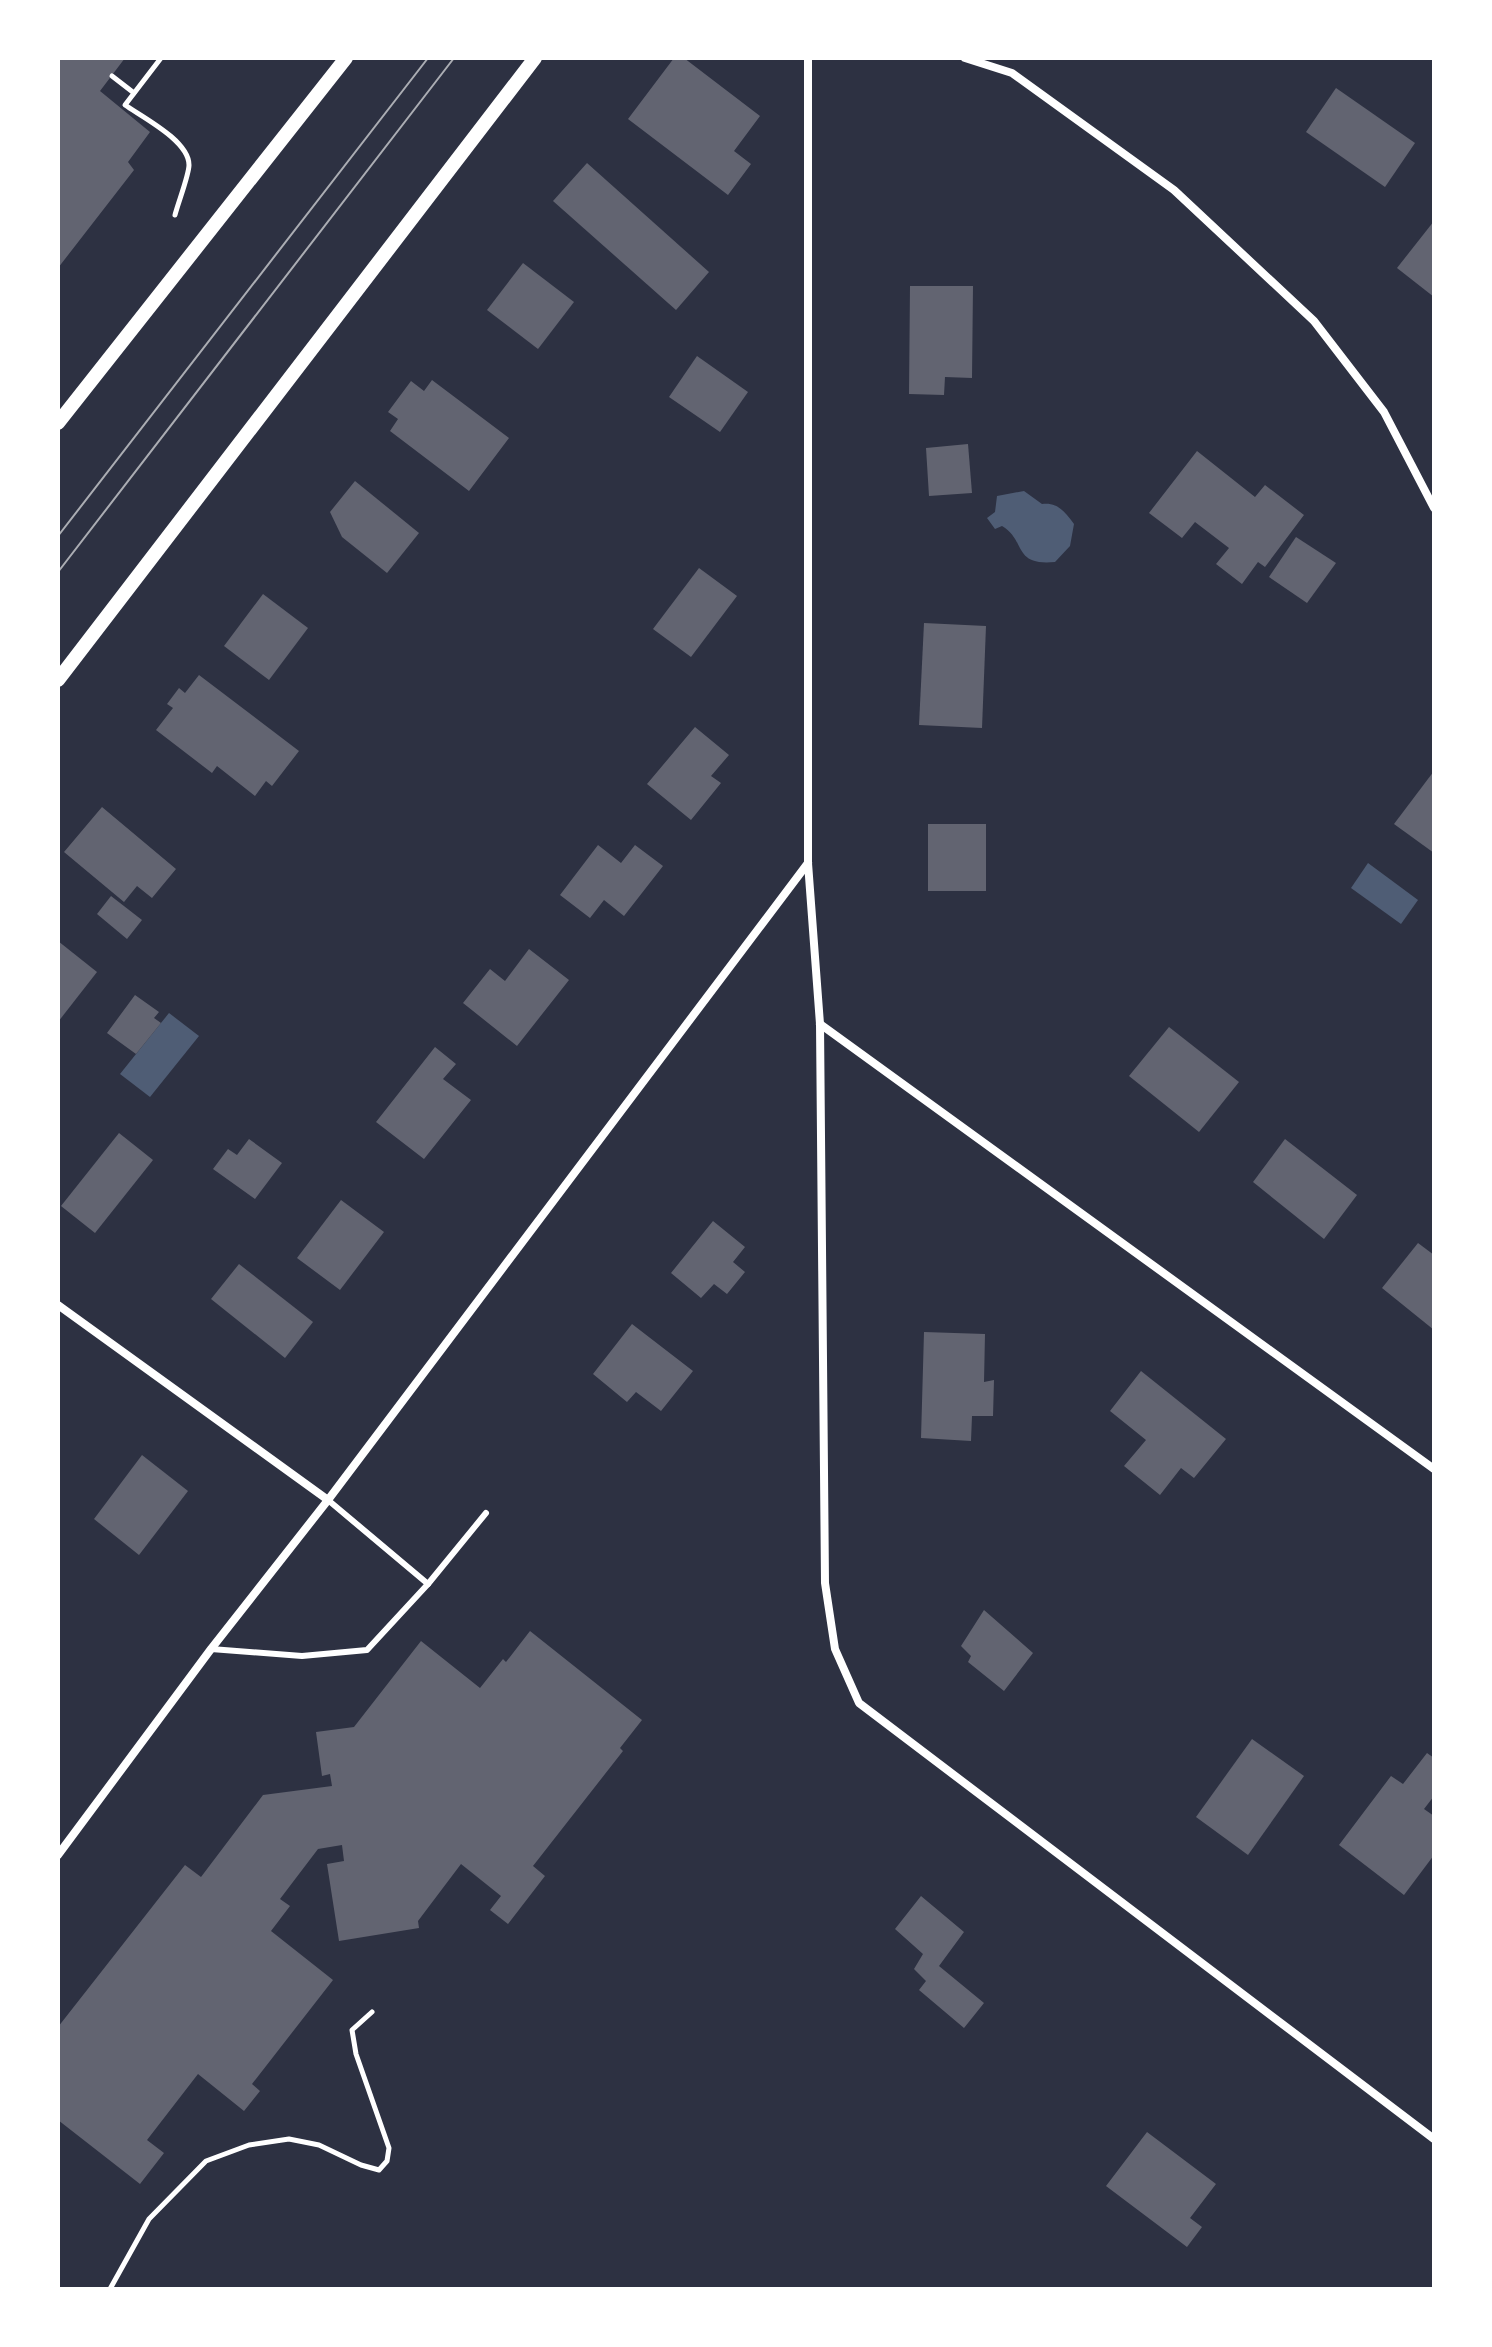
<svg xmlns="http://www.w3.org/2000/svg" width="1492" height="2347" font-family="'Varela Round',sans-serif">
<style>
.water{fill:#4f5d75}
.building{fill:#626471}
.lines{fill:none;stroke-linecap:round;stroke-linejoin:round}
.path{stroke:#fff;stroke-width:5}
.service{stroke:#fff;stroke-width:6}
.minor{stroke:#fff;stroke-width:8}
.tertiary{stroke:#fff;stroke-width:14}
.tram{stroke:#abadb3;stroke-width:2}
</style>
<rect width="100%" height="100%" fill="#2d3142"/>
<!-- water -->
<g class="water">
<path d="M1024 491 1042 504C1058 502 1065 512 1074 524L1070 546 1055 562C1012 566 1027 541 1002 526L995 529 987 518 995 512 997 496Z"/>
<polygon points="1368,863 1418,900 1401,924 1351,888"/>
<polygon points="169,1013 199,1036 150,1097 120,1074"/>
</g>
<!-- building -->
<g class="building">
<polygon points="58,58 125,58 100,91 150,132 128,162 134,170 58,268"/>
<polygon points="674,58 684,58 760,116 734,151 751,164 728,195 628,119"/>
<polygon points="1336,88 1415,143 1385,187 1306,132"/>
<polygon points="587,163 709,272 676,310 553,201"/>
<polygon points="1434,221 1434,297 1397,268"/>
<polygon points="523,263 574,302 538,349 487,310"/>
<polygon points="910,286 973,286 972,378 945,377 944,395 909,394"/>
<polygon points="697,356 748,392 720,432 669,397"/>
<polygon points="432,380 509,438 469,491 390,431 398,419 388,412 411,381 424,391"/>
<polygon points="968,444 972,493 929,496 926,448"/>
<polygon points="1197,451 1255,497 1265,485 1304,515 1265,567 1258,562 1242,584 1216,564 1229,548 1195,522 1182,538 1149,513"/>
<polygon points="355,481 419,533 387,573 342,537 330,512"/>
<polygon points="1296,537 1336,563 1307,603 1269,577"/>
<polygon points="699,568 737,596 691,657 653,629"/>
<polygon points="263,594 308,628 269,680 224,646"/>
<polygon points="924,623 986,626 982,728 919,725"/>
<polygon points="199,675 299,751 272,786 266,781 255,796 217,766 212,773 156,730 173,708 167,704 179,688 185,693"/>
<polygon points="695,727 729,755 711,776 721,783 691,820 647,784"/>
<polygon points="1434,771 1434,853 1394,824"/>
<polygon points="102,807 176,869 152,898 137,886 124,902 64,852"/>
<rect x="928" y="824" width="58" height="67"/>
<polygon points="598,845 621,863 635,845 663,866 624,916 604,900 590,918 560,895"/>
<polygon points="111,896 142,920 127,939 97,914"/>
<polygon points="58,941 97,972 58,1022"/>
<polygon points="529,949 569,980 517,1046 463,1003 490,969 505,981"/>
<polygon points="135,995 159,1012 154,1018 161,1023 136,1054 107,1033"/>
<polygon points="1169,1027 1239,1082 1199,1132 1129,1076"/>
<polygon points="435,1047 456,1064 443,1079 471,1100 424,1159 376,1122"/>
<polygon points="119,1133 153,1160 95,1233 61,1206"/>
<polygon points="249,1139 282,1163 255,1199 213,1169 228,1149 237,1155"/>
<polygon points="1285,1139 1357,1195 1324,1239 1253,1182"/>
<polygon points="341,1200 384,1232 340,1290 297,1258"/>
<polygon points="713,1221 745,1247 733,1262 745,1272 727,1294 714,1284 701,1298 671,1273"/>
<polygon points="1418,1243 1434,1255 1434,1330 1382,1288"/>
<polygon points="239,1264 313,1322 285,1358 211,1299"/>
<polygon points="632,1324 693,1371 661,1411 636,1392 627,1402 593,1374"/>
<polygon points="924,1332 985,1334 984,1382 994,1380 993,1416 972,1416 971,1441 921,1438"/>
<polygon points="1141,1371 1226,1439 1194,1478 1181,1468 1160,1495 1124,1466 1146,1440 1110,1411"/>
<polygon points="142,1455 188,1491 139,1555 94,1519"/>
<polygon points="984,1610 1033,1653 1004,1691 968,1662 971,1656 961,1646"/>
<polygon points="530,1631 642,1720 620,1748 623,1751 533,1866 545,1876 508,1924 490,1910 501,1896 461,1864 418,1921 419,1928 339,1941 327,1864 344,1861 342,1845 318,1849 280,1899 290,1906 271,1931 333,1980 252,2084 260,2091 244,2111 198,2074 147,2140 164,2153 140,2184 58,2120 58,2027 185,1865 201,1877 263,1795 332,1786 330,1774 322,1776 316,1732 354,1727 421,1641 480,1688 503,1659 506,1662"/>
<polygon points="1252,1739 1304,1776 1248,1855 1196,1817"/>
<polygon points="1427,1753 1434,1758 1434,1796 1424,1809 1434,1816 1434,1855 1404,1895 1339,1845 1391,1776 1403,1784"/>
<polygon points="921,1896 964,1932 939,1966 984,2003 964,2028 919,1990 926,1981 914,1969 923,1954 895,1929"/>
<polygon points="1147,2132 1216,2184 1190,2218 1202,2227 1187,2247 1106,2186"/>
</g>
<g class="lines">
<!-- path -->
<g class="path">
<path d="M161 58 125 105C144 118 189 141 189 165 189 175 178 203 175 215"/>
<polyline points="112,76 134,93"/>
<polyline points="110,2289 149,2219 206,2161 249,2145 289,2139 319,2145 361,2165 379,2170 387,2161 389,2148 356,2054 352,2030 372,2012"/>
</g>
<!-- service -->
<g class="service">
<polyline points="328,1500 428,1584"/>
<polyline points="211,1649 302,1656 367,1650 428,1584 486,1513"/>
</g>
<!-- minor -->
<g class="minor">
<polyline points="808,58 808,863 820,1024 825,1583 835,1649 859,1703 1434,2139"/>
<polyline points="965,58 1012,73 1174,190 1314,321 1384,412 1434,508"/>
<polyline points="820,1024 1434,1469"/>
<polyline points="58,1305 328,1500"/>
<polyline points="58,1855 211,1649 328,1500 808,863"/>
</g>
<!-- tertiary -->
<g class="tertiary">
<polyline points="58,423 346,58"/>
<polyline points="58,680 535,58"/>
</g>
<!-- tram -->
<g class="tram">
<polyline points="58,536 428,58"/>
<polyline points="58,572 454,58"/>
</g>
</g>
<!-- border -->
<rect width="1492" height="2347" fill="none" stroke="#ffffff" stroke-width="120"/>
</svg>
